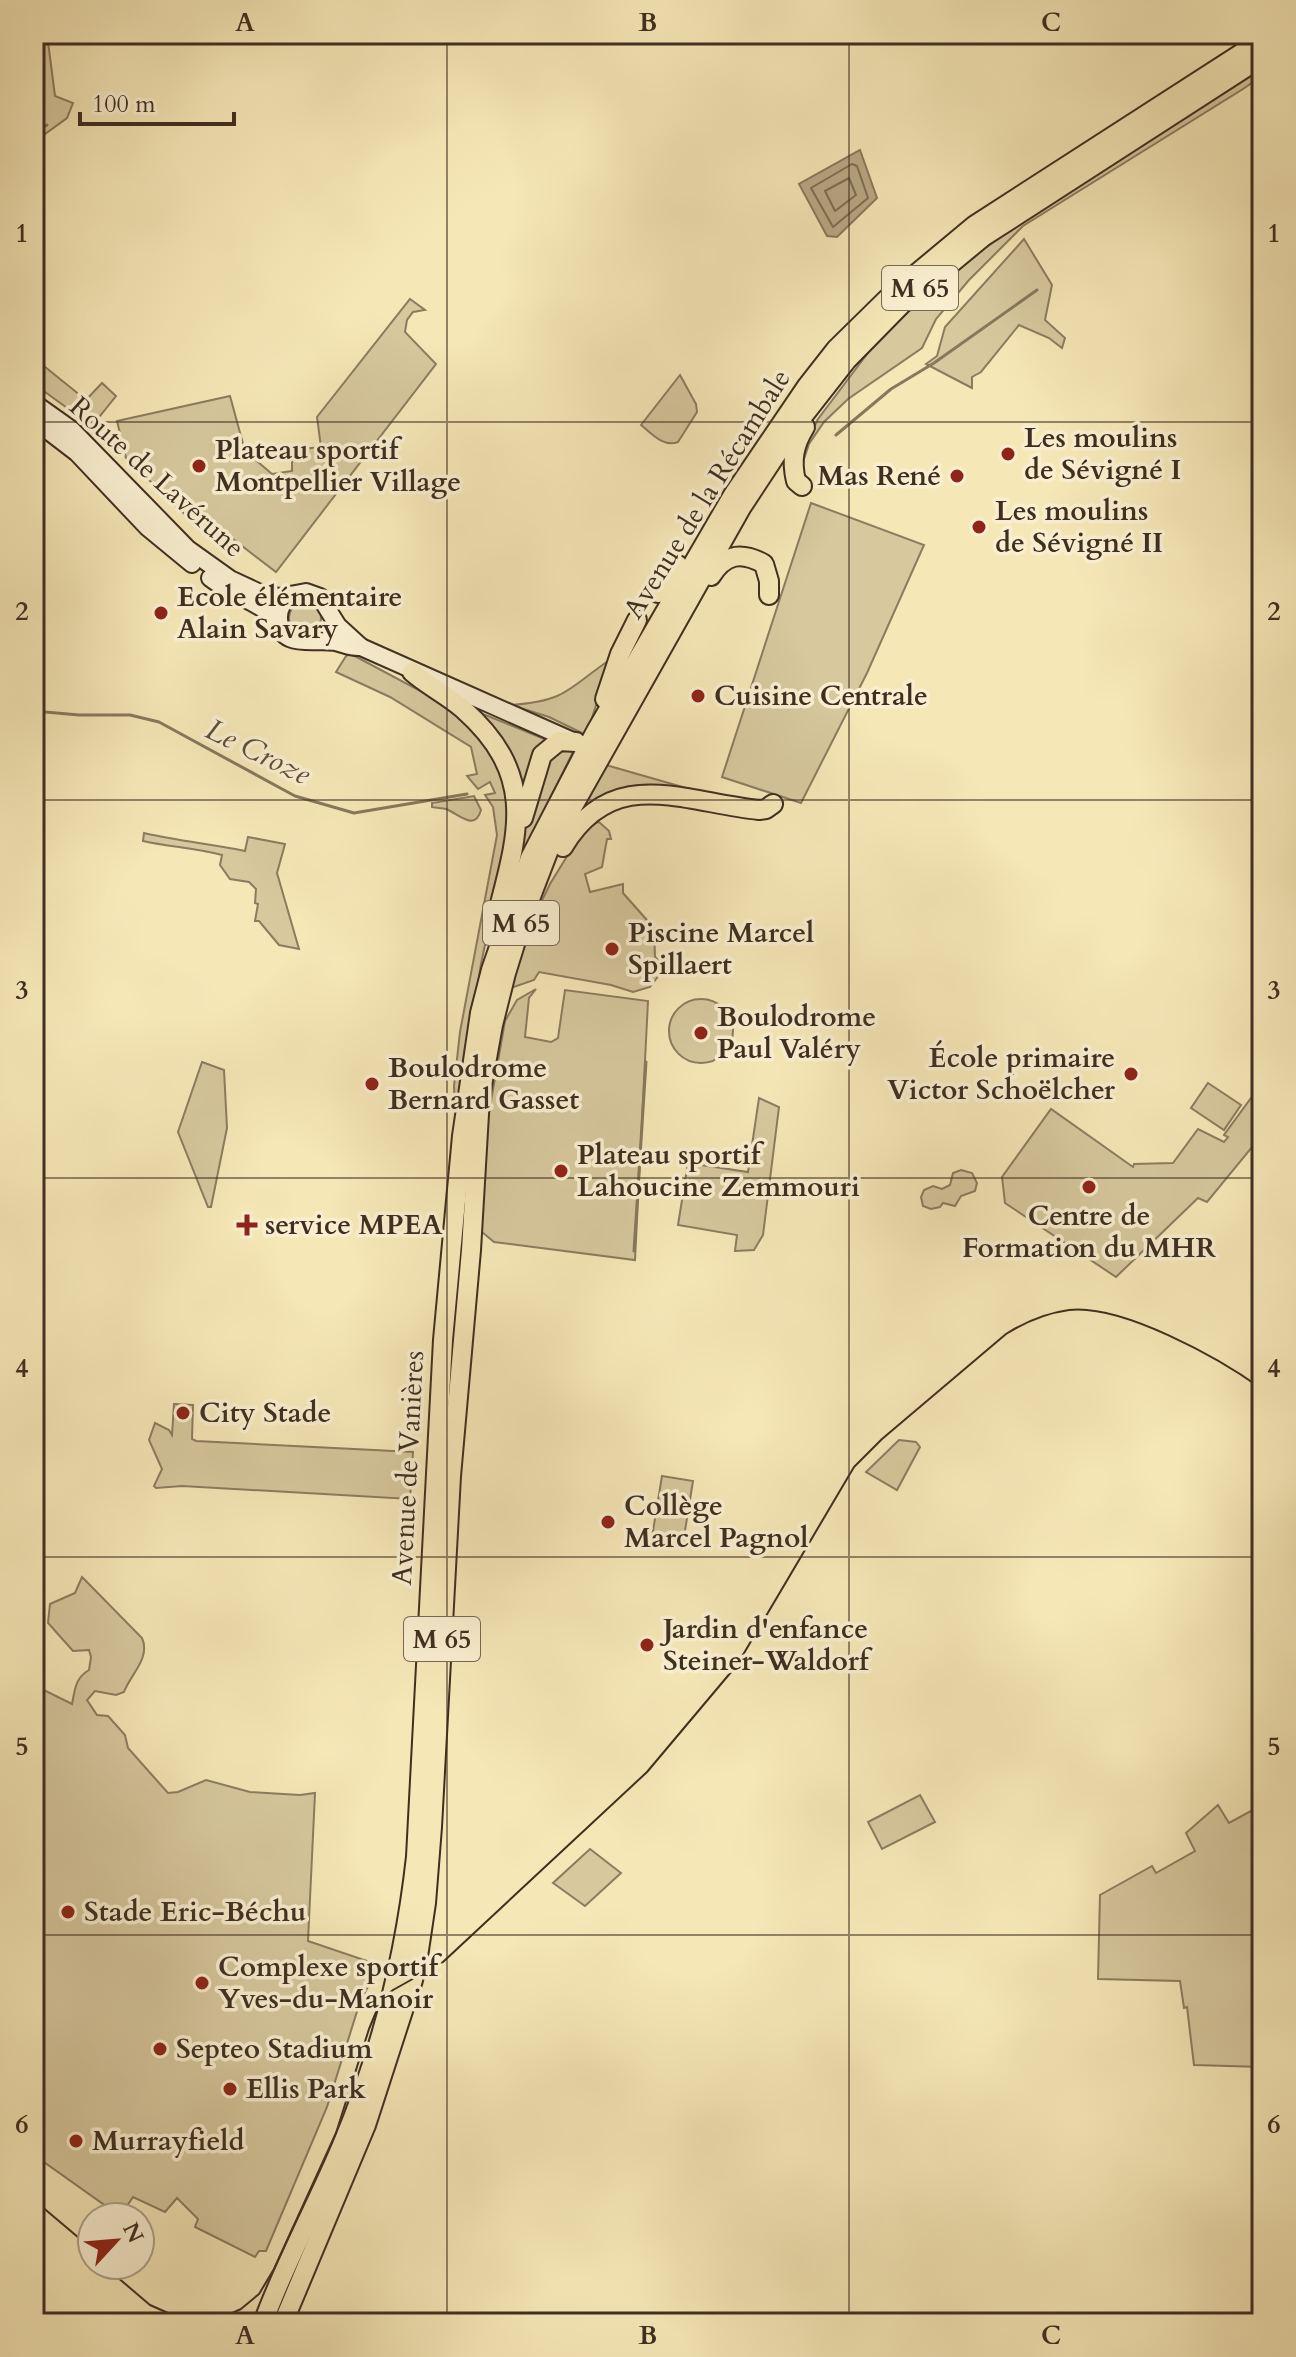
<svg xmlns="http://www.w3.org/2000/svg" width="1296" height="2357" font-family="Cardo,serif">
<style>
.green{fill:#d7c89e;stroke:#8b7c60;stroke-width:2}
.water{fill:#b8a884;stroke:#88785c;stroke-width:2}
.lines{fill:none;stroke-linecap:round;stroke-linejoin:round}
.shore{stroke:#7c6c52;stroke-width:2}
.stream{stroke:#88785c;stroke-width:3}
.secondary-casing{stroke:#3f2f21;stroke-width:20}
.primary-casing{stroke:#3f2f21;stroke-width:22}
.secondary{stroke:#f9efd0;stroke-width:16}
.primary{stroke:#f6e7b7;stroke-width:18}
.tram{stroke:#3f2f21;stroke-width:2}
.grid{fill:none;stroke:#3f2f21;stroke-width:2;stroke-opacity:0.55}
.poi-dot{fill:#8f2418;stroke:#f9efd0;stroke-width:3}
.labels{text-anchor:middle;dominant-baseline:central;stroke-width:7;stroke-linejoin:round;paint-order:stroke}
.shield{fill:#f9efd0;stroke:#776956;stroke-width:2}
.shield-label{font-size:26px;font-weight:bold;fill:#3f2f21}
.poi-label{font-size:28px;font-weight:bold;fill:#3f2f21;stroke:#f9efd0;text-anchor:start}
.street-label{font-size:28px;fill:#3f2f21;stroke:#f9efd0}
.water-label{font-size:30px;font-style:italic;fill:#5d4d3a;stroke:#f9efd0}
.neatline{fill:none;stroke:#3f2f21;stroke-width:3}
.grid-label{font-size:26px;text-anchor:middle;font-weight:bold;fill:#3f2f21}
</style>
<rect width="100%" height="100%" fill="#f6e7b7"/>
<filter id="stains"><feTurbulence type="fractalNoise" baseFrequency=".0025" numOctaves="4"/><feColorMatrix values="0 0 0 0 .2 0 0 0 0 .09 0 0 0 0 .02 0 0 0 .5 -.17"/></filter>
<radialGradient id="worn" r=".72"><stop offset=".6" stop-color="#630" stop-opacity="0"/><stop offset="1" stop-color="#630" stop-opacity=".3"/></radialGradient>
<!-- green -->
<g class="green">
<polygon points="34,34 47,34 55,96 73,103 67,118 34,142"/>
<polygon points="1262,68 1262,76 1243,89 1023,226 969,280 936,319 922,348 848,399 824,422 809,444 800,471 799,458 818,419 877,341 921,297 1019,222"/>
<polygon points="1024,239 1052,285 1045,320 1065,338 1062,348 1049,338 1019,325 981,372 972,377 972,388 926,364 937,356 945,327"/>
<polygon points="410,299 425,310 413,312 407,320 405,332 436,364 276,572 225,533 216,544 126,458 117,421 230,396 245,451 272,474 292,471 292,450 321,447 317,417"/>
<polygon points="34,358 86,400 102,383 116,396 92,426 34,384"/>
<path d="M680 375 696 404 697 412 678 442C664 448 651 433 641 425Z"/>
<polygon points="811,503 924,545 867,673 801,803 722,777"/>
<circle cx="305" cy="618" r="16"/>
<polygon points="351,654 445,704 468,721 503,765 512,816 481,964 462,1084 455,1106 454,1086 460,1032 497,835 493,807 485,795 495,793 490,782 478,789 467,776 477,774 471,747 390,697 336,672 346,656"/>
<path d="M611 659 589 727 584 734 549 717 511 705C568 701 568 688 611 659Z"/>
<polygon points="473,710 547,740 524,793"/>
<path d="M557 750H574L515 869C522 834 531 774 557 750Z"/>
<path d="M606 765 700 792C643 782 626 777 578 814Z"/>
<path d="M474 796 481 810C475 832 459 814 446 809 442 808 437 808 432 807V803Z"/>
<polygon points="599,822 609,831 611,839 607,839 602,867 585,874 590,892 623,884 623,893 654,928 655,957 666,966 650,987 633,992 611,985 539,972 534,980 511,988 527,931 550,884 582,832 591,824"/>
<path d="M144 833C178 841 211 844 245 851L248 837 285 844 277 873 299 949 279 945 259 921H255L258 904 255 903 256 889 249 882 230 879 220 865 222 855C195 848 170 847 143 841Z"/>
<polygon points="536,989 529,998 525,1037 551,1042 558,1038 565,990 648,1001 635,1260 494,1242 482,1232 478,1218 487,1124 505,1021 517,1000"/>
<circle cx="701" cy="1031" r="32"/>
<polygon points="202,1062 224,1070 227,1128 211,1207 208,1207 178,1132"/>
<polygon points="1208,1083 1241,1105 1224,1130 1191,1108"/>
<polygon points="759,1098 779,1107 763,1235 754,1250 735,1251 737,1235 678,1225 688,1163 748,1172"/>
<polygon points="1251,1098 1262,1109 1262,1135 1207,1202 1198,1198 1116,1277 1005,1203 1002,1177 1051,1109 1133,1167 1134,1164 1173,1163 1198,1129 1224,1142 1228,1137 1224,1135"/>
<polygon points="961,1170 972,1173 977,1183 975,1191 961,1196 955,1206 943,1203 940,1207 931,1209 923,1206 921,1197 924,1190 933,1186 942,1189 950,1185 953,1173"/>
<polygon points="174,1404 193,1405 192,1439 196,1441 413,1452 410,1499 182,1486 156,1488 154,1486 162,1469 149,1440 155,1423 169,1430 172,1435"/>
<polygon points="899,1440 916,1442 920,1447 897,1490 866,1472"/>
<polygon points="662,1476 693,1481 683,1543 652,1537"/>
<path d="M82 1577 142 1638C151 1658 130 1675 124 1692L116 1695 95 1691 87 1700 97 1715 108 1716 125 1735 128 1748 168 1793 178 1792 206 1780 250 1792 300 1795 315 1793 308 1941 379 1965 360 2002 327 2107 266 2251H259L255 2257 195 2227 198 2219 177 2198 165 2212 133 2197 120 2216 34 2155V1759L38 1757 34 1741V1685L72 1704C75 1690 75 1678 89 1670L91 1657 89 1650 73 1651 48 1623 50 1604 75 1593Z"/>
<polygon points="920,1795 935,1822 882,1849 868,1822"/>
<polygon points="1218,1805 1229,1823 1262,1805 1262,2067 1194,2065 1187,2007 1184,2008 1180,1981 1098,1979 1100,1895 1152,1866 1156,1873 1195,1851 1186,1833"/>
<polygon points="590,1849 621,1873 585,1906 553,1883"/>
</g>
<!-- water -->
<polygon class="water" points="860,150 877,198 837,237 827,236 799,184"/>
<g class="lines">
<!-- shore -->
<g class="shore">
<polygon points="852,164 857,166 868,198 833,227 811,188"/>
<polygon points="849,178 856,195 835,211 825,191"/>
</g>
<!-- stream -->
<g class="stream">
<polyline points="34,132 47,125"/>
<polyline points="836,435 891,389 934,363 1037,290"/>
<polyline points="34,711 79,715 130,715 159,722 295,796 354,813 467,794"/>
<polyline points="634,1251 646,1062"/>
</g>
<!-- secondary casing -->
<g class="secondary-casing">
<g id="secondary">
<polyline points="34,403 72,430 188,549 230,579 260,593 279,597 306,592 320,597 338,626 361,647"/>
<polyline points="34,420 77,453 147,527 192,564"/>
<path d="M210 578C232 595 258 602 279 620"/>
<path d="M291 595C284 601 279 607 279 617 278 651 315 638 335 642 344 644 351 648 361 647L575 742"/>
</g>
</g>
<!-- primary casing -->
<g class="primary-casing">
<g id="primary">
<path d="M802 486 796 481C791 460 794 445 805 427"/>
<path d="M711 576C725 554 741 551 764 564L769 581V595"/>
<polyline points="658,593 678,565"/>
<path d="M412 672C428 686 447 695 463 709 543 780 515 841 493 931"/>
<polyline points="605,699 620,654 637,620"/>
<polyline points="523,818 542,755 559,741 576,742"/>
<path d="M563 847C613 764 682 802 759 810L766 809 773 804"/>
<path d="M263 2323C285 2262 317 2205 342 2145 381 2053 405 1956 416 1857L443 1340 462 1136 480 1013 491 970 530 858 596 731 733 495 807 386 836 349 892 294 975 225 1262 40"/>
<polyline points="283,2323 366,2125 413,1980 419,1950 426,1903 432,1827 451,1476 471,1250 480,1097 493,1025 506,973 525,912 550,847 741,508 793,429 847,360 902,304 983,237 1262,57"/>
</g>
</g>
<!-- secondary -->
<use href="#secondary" class="secondary"/>
<!-- primary -->
<use href="#primary" class="primary"/>
<!-- tram -->
<g class="tram">
<polyline points="34,2200 92,2249"/>
<path d="M103 2265 150 2305 184 2320 219 2319 241 2309 259 2294 274 2269 336 2133 369 2029 381 2000 393 1990 443 1962 647 1772 737 1665 854 1467 882 1439 1006 1334C1025 1322 1047 1313 1069 1310 1122 1304 1219 1358 1262 1389"/>
</g>
</g>
<!-- grid -->
<path class="grid" d="M447 34V2323M849 34V2323M34 422H1262M34 800H1262M34 1178H1262M34 1557H1262M34 1935H1262"/>
<!-- markers -->
<g class="poi-dot">
<circle cx="1008" cy="454" r="8"/>
<circle cx="199" cy="466" r="8"/>
<circle cx="957" cy="476" r="8"/>
<circle cx="979" cy="527" r="8"/>
<circle cx="161" cy="613" r="8"/>
<circle cx="698" cy="696" r="8"/>
<circle cx="612" cy="949" r="8"/>
<circle cx="701" cy="1033" r="8"/>
<circle cx="1131" cy="1074" r="8"/>
<circle cx="372" cy="1084" r="8"/>
<circle cx="561" cy="1171" r="8"/>
<circle cx="1089" cy="1187" r="8"/>
<path d="M243 1213h8v8h8v8h-8v8h-8v-8h-8v-8h8z"/>
<circle cx="183" cy="1413" r="8"/>
<circle cx="608" cy="1522" r="8"/>
<circle cx="647" cy="1645" r="8"/>
<circle cx="68" cy="1912" r="8"/>
<circle cx="202" cy="1983" r="8"/>
<circle cx="160" cy="2049" r="8"/>
<circle cx="230" cy="2089" r="8"/>
<circle cx="76" cy="2141" r="8"/>
</g>
<g class="labels">
<!-- shield labels -->
<g class="shield">
<rect x="882" y="266" width="76" height="44" rx="6"/>
<rect x="483" y="901" width="76" height="44" rx="6"/>
<rect x="404" y="1617" width="76" height="44" rx="6"/>
</g>
<g class="shield-label">
<text x="920" y="288">M 65</text>
<text x="521" y="923">M 65</text>
<text x="442" y="1639">M 65</text>
</g>
<!-- poi labels -->
<g class="poi-label">
<text x="1024" y="438">Les moulins<tspan x="1024" dy="32">de Sévigné I</tspan></text>
<text x="215" y="450">Plateau sportif<tspan x="215" dy="32">Montpellier Village</tspan></text>
<text x="941" y="476" text-anchor="end">Mas René</text>
<text x="995" y="511">Les moulins<tspan x="995" dy="32">de Sévigné II</tspan></text>
<text x="177" y="597">Ecole élémentaire<tspan x="177" dy="32">Alain Savary</tspan></text>
<text x="714" y="696">Cuisine Centrale</text>
<text x="628" y="933">Piscine Marcel<tspan x="628" dy="32">Spillaert</tspan></text>
<text x="717" y="1017">Boulodrome<tspan x="717" dy="32">Paul Valéry</tspan></text>
<text x="1115" y="1058" text-anchor="end">École primaire<tspan x="1115" dy="32">Victor Schoëlcher</tspan></text>
<text x="388" y="1068">Boulodrome<tspan x="388" dy="32">Bernard Gasset</tspan></text>
<text x="577" y="1155">Plateau sportif<tspan x="577" dy="32">Lahoucine Zemmouri</tspan></text>
<text x="1089" y="1216" text-anchor="middle">Centre de<tspan x="1089" dy="32">Formation du MHR</tspan></text>
<text x="265" y="1225">service MPEA</text>
<text x="199" y="1413">City Stade</text>
<text x="624" y="1506">Collège<tspan x="624" dy="32">Marcel Pagnol</tspan></text>
<text x="663" y="1629">Jardin d'enfance<tspan x="663" dy="32">Steiner-Waldorf</tspan></text>
<text x="84" y="1912">Stade Eric-Béchu</text>
<text x="218" y="1967">Complexe sportif<tspan x="218" dy="32">Yves-du-Manoir</tspan></text>
<text x="176" y="2049">Septeo Stadium</text>
<text x="246" y="2089">Ellis Park</text>
<text x="92" y="2141">Murrayfield</text>
</g>
<!-- street labels -->
<g class="street-label">
<text transform="translate(157 477) rotate(42)">Route de Lavérune</text>
<text transform="translate(707 494) rotate(-58)">Avenue de la Récambale</text>
<text transform="translate(408 1468) rotate(-87)">Avenue de Vanières</text>
</g>
<!-- water labels -->
<g class="water-label">
<text transform="translate(258 752) rotate(26)">Le Croze</text>
</g>
</g>
<!-- margin -->
<rect width="1296" height="2357" fill="none" stroke="#f6e7b7" stroke-width="88"/>
<!-- north arrow -->
<g transform="translate(116 2241) rotate(64)"><circle r="38" fill="#f9efd0" stroke="#afa28a" stroke-width="2"/>
<path d="M0-6L14 30L0 20L-14 30Z" fill="#8f2418"/>
<text y="-12" font-size="22" font-weight="bold" text-anchor="middle" fill="#3f2f21">N</text>
</g>
<!-- scale -->
<path d="M80 112v12h154v-12" fill="none" stroke="#3f2f21" stroke-width="4"/>
<text x="92" y="112" font-size="24" fill="#3f2f21" stroke="#f9efd0" stroke-width="6" paint-order="stroke">100 m</text>
<rect x="44" y="44" width="1208" height="2269" class="neatline"/>
<g class="grid-label">
<text x="245" y="31">A</text>
<text x="648" y="31">B</text>
<text x="1051" y="31">C</text>
<text x="22" y="242">1</text>
<text x="1274" y="242">1</text>
<text x="22" y="620">2</text>
<text x="1274" y="620">2</text>
<text x="22" y="999">3</text>
<text x="1274" y="999">3</text>
<text x="22" y="1377">4</text>
<text x="1274" y="1377">4</text>
<text x="22" y="1755">5</text>
<text x="1274" y="1755">5</text>
<text x="22" y="2133">6</text>
<text x="1274" y="2133">6</text>
<text x="245" y="2344">A</text>
<text x="648" y="2344">B</text>
<text x="1051" y="2344">C</text>
</g>
<rect width="100%" height="100%" filter="url(#stains)"/>
<rect width="100%" height="100%" fill="url(#worn)"/>
</svg>
